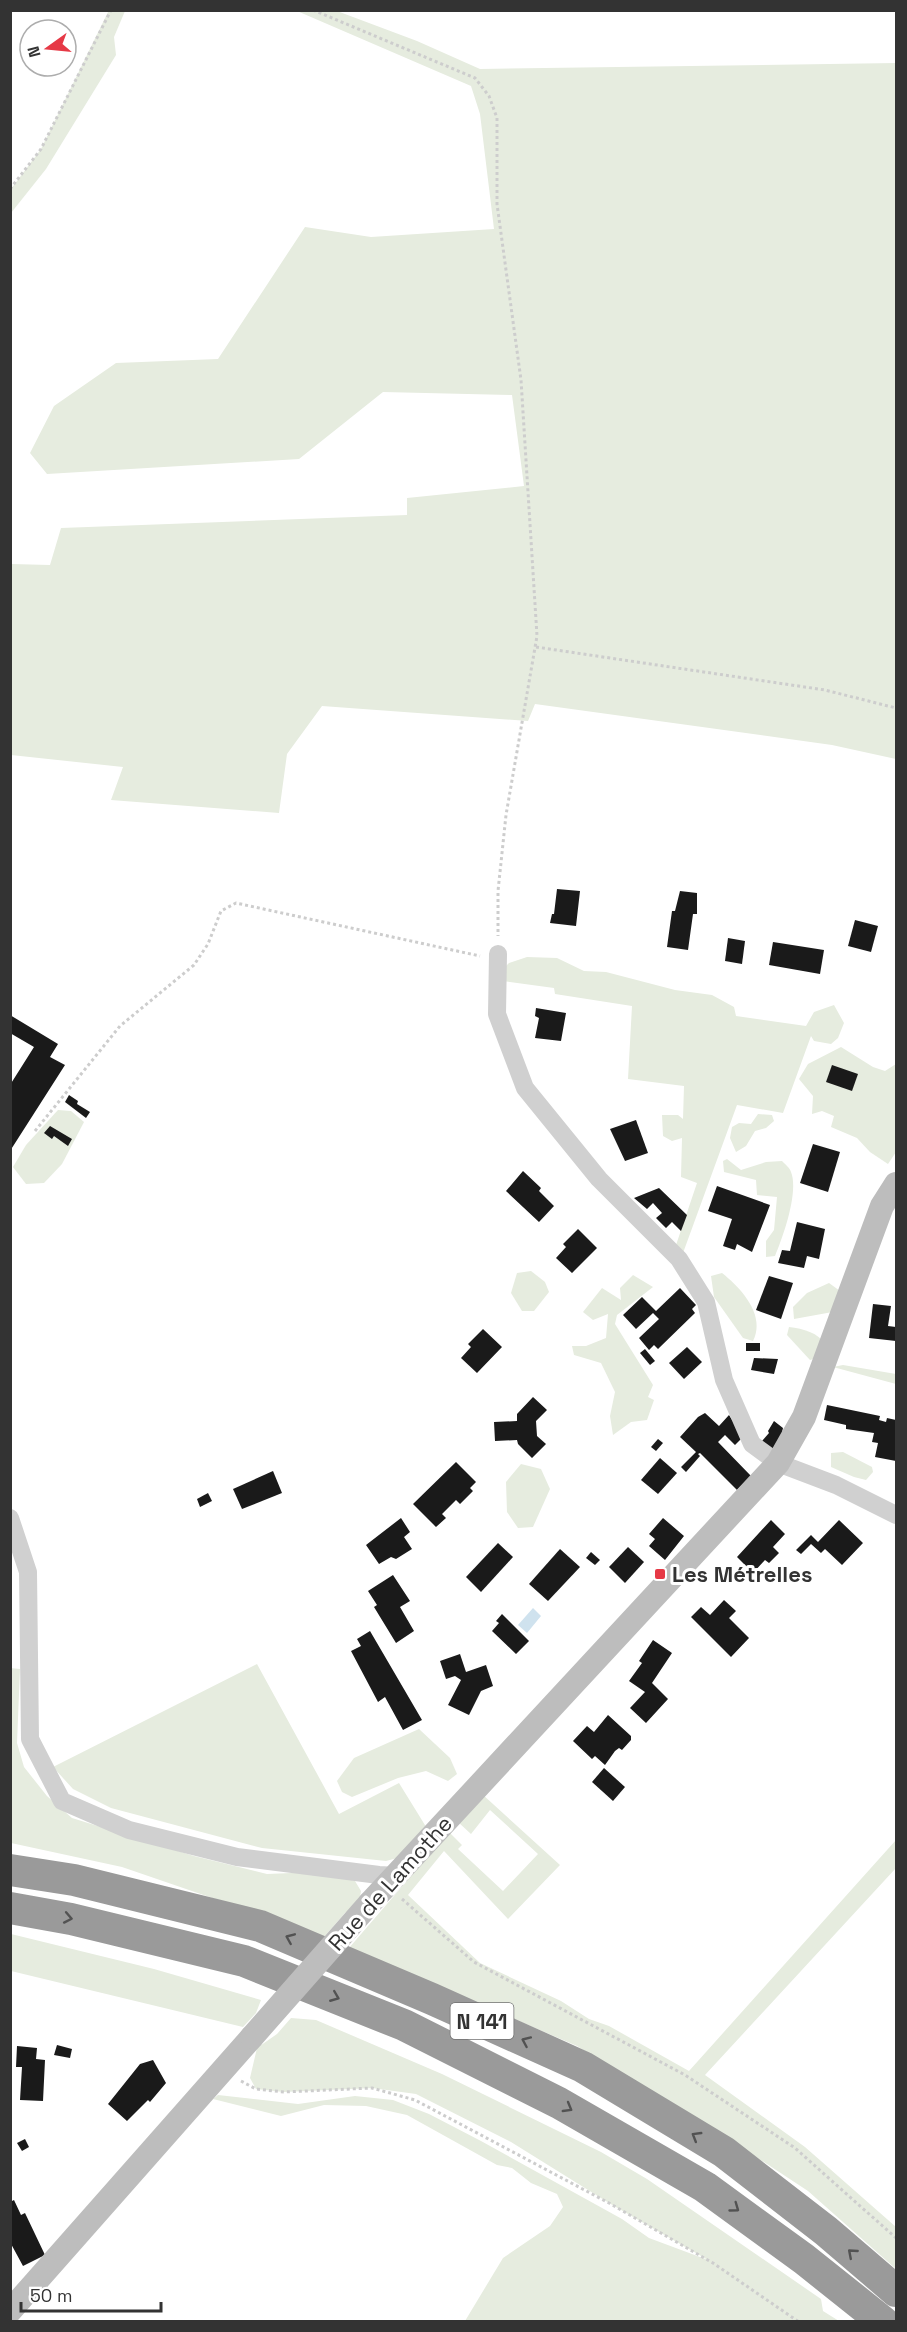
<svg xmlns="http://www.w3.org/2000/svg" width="907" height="2332" font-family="'Space Grotesk',sans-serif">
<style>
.green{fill:#e6ecdf}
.water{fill:#cfe2ee}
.building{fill:#1a1a1a}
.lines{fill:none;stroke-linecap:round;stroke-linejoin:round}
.path{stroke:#cdcdcd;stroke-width:3;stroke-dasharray:3 3;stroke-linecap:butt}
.street{stroke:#d0d0d0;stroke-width:18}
.secondary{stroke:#bdbdbd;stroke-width:24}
.highway{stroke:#9a9a9a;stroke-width:32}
.secondary-bridge{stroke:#bdbdbd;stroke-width:24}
.oneway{stroke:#525252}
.poi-dot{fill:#e63946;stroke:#fff;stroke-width:2}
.labels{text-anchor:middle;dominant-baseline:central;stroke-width:6;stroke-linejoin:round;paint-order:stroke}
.shield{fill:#fff;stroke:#707070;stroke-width:1.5}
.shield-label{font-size:21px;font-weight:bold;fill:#333}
.poi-label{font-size:22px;font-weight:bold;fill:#333;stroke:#fff;text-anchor:start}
.street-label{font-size:22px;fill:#333;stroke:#fff}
</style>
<rect width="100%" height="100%" fill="#fff"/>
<!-- green -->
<g class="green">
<polygon points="109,10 125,11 114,37 116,55 46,169 11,213 11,189 41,149"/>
<polygon points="297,11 337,11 417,41 480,69 896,63 896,759 832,745 535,704 528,721 322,706 287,754 279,813 111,800 123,767 11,755 11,564 50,565 61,528 407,515 407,498 524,486 512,395 383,392 299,459 47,474 30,453 54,406 116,363 218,359 305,227 371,237 494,229 480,114 471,86"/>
<polygon points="527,957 557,958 584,971 606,972 675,990 712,995 734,1007 736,1016 806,1026 814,1012 834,1005 844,1023 838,1038 831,1044 814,1041 811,1036 783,1113 737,1105 683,1253 675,1248 697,1183 681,1177 682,1138 672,1141 663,1136 662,1115 678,1115 683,1119 684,1086 628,1079 632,1006 555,994 554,988 503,981 501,971 509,963"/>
<polygon points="841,1047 873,1067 885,1071 896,1064 896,1152 888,1164 870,1152 857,1138 831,1127 834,1116 822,1111 812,1114 813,1096 799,1079 808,1064"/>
<polygon points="58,1110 71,1111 84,1122 62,1164 44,1183 26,1184 13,1167 26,1145"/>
<polygon points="758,1114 772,1115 774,1121 766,1128 755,1131 746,1146 736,1152 730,1138 732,1127 739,1123 751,1124"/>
<path d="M727 1159 741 1170 766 1162 782 1161C785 1164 790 1168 791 1172 799 1192 783 1237 775 1256L766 1257V1241L774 1230 777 1197 757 1195 756 1180 724 1172 723 1161Z"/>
<polygon points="531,1271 545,1282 549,1292 534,1311 522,1311 511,1293 517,1273"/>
<path d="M722 1273C741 1288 766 1315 753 1341L743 1338 714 1297 711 1276Z"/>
<polygon points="633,1275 653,1287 617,1315 615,1324 653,1385 648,1397 654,1400 647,1420 631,1422 613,1435 610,1416 615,1392 601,1363 574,1355 572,1346 586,1346 606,1338 608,1314 593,1320 583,1312 602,1288 621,1300 620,1288"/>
<polygon points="829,1283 840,1291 838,1311 794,1319 793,1307 807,1293"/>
<path d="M789 1327C804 1329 817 1332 826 1345L820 1357 810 1360 787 1335Z"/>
<polygon points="843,1365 896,1374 896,1384 833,1367"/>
<polygon points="843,1452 872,1467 873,1472 866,1480 854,1477 831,1467 831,1453"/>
<polygon points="521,1464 541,1469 550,1489 533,1527 518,1528 507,1512 506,1482"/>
<polygon points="257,1664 339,1814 399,1783 428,1830 401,1857 386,1861 262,1848 111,1808 73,1789 53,1767"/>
<polygon points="10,1668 20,1669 17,1743 24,1767 47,1796 72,1818 194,1856 267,1874 315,1872 340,1876 355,1881 361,1891 359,1903 345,1913 323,1938 256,1913 122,1867 11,1843"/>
<polygon points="419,1729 450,1758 457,1774 448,1781 426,1771 398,1778 352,1797 342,1792 337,1781 354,1758"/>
<polygon points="482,1794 560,1865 508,1919 444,1851 408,1895 480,1963 561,2001 589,2019 609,2026 689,2071 896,1840 896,1868 705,2075 805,2147 896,2227 896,2269 808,2191 712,2128 577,2046 349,1948 449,1832 462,1845 458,1849 503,1891 538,1854 490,1810 471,1834 458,1822"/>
<polygon points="11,1934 154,1969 261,2000 256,2013 243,2027 11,1971"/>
<polygon points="291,2018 316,2020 442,2074 601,2152 647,2179 821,2299 823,2311 839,2321 465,2321 503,2258 550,2226 563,2207 557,2194 531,2183 512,2168 497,2165 407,2115 366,2106 324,2105 281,2116 213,2099 218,2095 298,2104 355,2096 393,2100 429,2114 481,2141 622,2219 649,2238 708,2260 609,2203 511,2142 416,2094 372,2088 284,2092 256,2089 250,2078 257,2048 277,2034"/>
</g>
<!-- water -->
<polygon class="water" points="533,1608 541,1616 527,1633 518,1625"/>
<!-- building -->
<g class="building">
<polygon points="557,889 580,891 576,926 550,923 552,914 554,914"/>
<polygon points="680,891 697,893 697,914 693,914 688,950 667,947 672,911 675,911"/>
<polygon points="855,920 878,926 871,952 848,946"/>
<polygon points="728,938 745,941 742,964 725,961"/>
<polygon points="773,942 824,950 820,974 769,965"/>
<polygon points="536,1008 566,1013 561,1041 535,1038 539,1018 535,1016"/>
<polygon points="10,1015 58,1044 50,1057 65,1065 10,1151 10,1085 34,1047 10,1033"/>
<polygon points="832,1065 858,1074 852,1091 826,1082"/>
<polygon points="69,1095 78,1101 77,1104 90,1112 86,1118 65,1102"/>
<polygon points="636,1120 648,1153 625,1161 610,1129"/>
<polygon points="50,1126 72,1139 68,1146 54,1136 52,1139 44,1133"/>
<polygon points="813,1144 840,1152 828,1192 800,1183"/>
<polygon points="523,1171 541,1188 539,1191 554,1206 539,1222 506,1191"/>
<polygon points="717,1186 770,1205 752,1252 737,1244 735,1250 723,1246 732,1219 708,1211"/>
<polygon points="659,1188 687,1215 681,1231 672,1222 666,1228 656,1218 662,1213 653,1203 647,1209 634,1198"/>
<polygon points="797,1222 825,1229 819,1259 807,1256 804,1268 778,1263 782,1250 790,1251"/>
<polygon points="578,1229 597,1248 572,1273 556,1258 566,1247 563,1244"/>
<polygon points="769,1276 793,1283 781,1319 756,1310"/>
<polygon points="680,1288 696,1305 692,1309 695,1313 658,1349 654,1345 649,1350 639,1338 659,1319 653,1313 636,1329 623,1315 642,1297 656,1311"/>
<polygon points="873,1304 891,1306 888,1326 896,1327 896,1341 869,1338"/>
<polygon points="483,1329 502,1347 477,1373 461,1358 471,1347 468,1344"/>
<rect x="746" y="1343" width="14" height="8"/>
<polygon points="687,1347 702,1362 684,1379 669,1363"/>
<polygon points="645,1349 655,1361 650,1365 640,1353"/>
<polygon points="754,1358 778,1359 774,1374 751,1370"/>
<polygon points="533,1397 547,1410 536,1421 537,1436 546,1444 532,1458 518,1444 517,1440 495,1441 494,1422 517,1421 517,1414"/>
<polygon points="827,1405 880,1416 879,1420 886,1422 887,1418 896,1420 896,1461 875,1457 878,1443 872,1442 874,1433 846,1429 846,1425 824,1420"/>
<polygon points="705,1413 719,1426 729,1415 743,1437 735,1445 725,1435 718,1442 751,1476 737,1490 700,1453 698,1454 700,1456 686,1472 681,1467 696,1452 680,1437 698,1417"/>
<polygon points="774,1421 783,1428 781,1437 771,1451 761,1442 769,1433 768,1431"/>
<polygon points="658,1439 663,1443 656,1451 651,1447"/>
<polygon points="660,1458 677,1473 658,1494 641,1480"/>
<polygon points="456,1462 476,1482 470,1488 473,1491 460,1504 456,1500 442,1514 446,1518 436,1527 413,1504"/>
<polygon points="273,1471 282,1493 242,1509 233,1489"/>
<polygon points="208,1493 212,1501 200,1507 197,1499"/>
<polygon points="401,1518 410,1532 404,1537 412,1549 396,1559 391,1557 379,1564 366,1545"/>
<polygon points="663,1518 684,1536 665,1560 649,1546 655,1539 649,1534"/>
<polygon points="771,1520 785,1534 773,1547 779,1553 769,1563 765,1560 753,1573 737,1557"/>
<polygon points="839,1520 863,1543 842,1565 825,1549 821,1553 811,1544 801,1554 796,1550 811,1535 818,1542"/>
<polygon points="498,1543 513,1557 481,1592 466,1577"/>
<polygon points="628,1547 644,1562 625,1583 609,1567"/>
<polygon points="560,1549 580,1567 548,1601 529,1584"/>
<polygon points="591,1552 600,1560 595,1565 586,1558"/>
<polygon points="393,1575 410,1601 400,1607 414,1631 396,1643 374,1607 377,1605 368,1591"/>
<polygon points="724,1600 736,1611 729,1618 749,1638 731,1657 691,1617 701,1607 710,1615"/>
<polygon points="502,1614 529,1641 516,1654 492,1631 499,1623 496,1621"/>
<polygon points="370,1631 422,1720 403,1730 385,1697 378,1702 351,1651 361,1646 357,1639"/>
<polygon points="653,1640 672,1653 652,1683 668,1699 646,1723 630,1708 645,1692 629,1681 642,1663 639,1661"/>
<polygon points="460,1654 466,1672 486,1665 493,1686 481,1691 469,1715 448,1705 461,1680 455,1676 446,1679 440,1661"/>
<polygon points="608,1715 631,1736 631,1740 622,1750 619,1748 615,1751 605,1765 595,1756 592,1759 573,1741 587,1726 594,1732"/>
<polygon points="604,1768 625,1787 613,1801 592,1782"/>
<polygon points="57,2045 72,2049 70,2058 54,2055"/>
<polygon points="17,2046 37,2048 36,2059 45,2060 43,2101 20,2100 22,2067 16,2067"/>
<polygon points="153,2060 166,2083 150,2102 148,2100 127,2121 108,2104 140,2064"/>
<polygon points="25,2139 29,2147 22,2151 17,2143"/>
<polygon points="14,2200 21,2215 25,2213 45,2255 23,2266 10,2242 10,2202"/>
</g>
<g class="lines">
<!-- path -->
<g class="path">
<polyline points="313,10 475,78 489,96 497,118 497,204 521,380 537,636 506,815 498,891 498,936"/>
<polyline points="10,189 41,149 111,10"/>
<polyline points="536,647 825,690 896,708"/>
<polyline points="35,1131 120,1026 194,965 208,944 221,911 236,903 480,956"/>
<polyline points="402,1899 474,1962 685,2075 795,2148 896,2238"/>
<polyline points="241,2081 256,2089 284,2092 372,2088 415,2100 609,2203 713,2263 799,2322"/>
</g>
<!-- street -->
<g class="street">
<polyline points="498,954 497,1014 525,1088 599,1179 679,1259 706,1302 724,1380 752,1444 778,1463 836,1485 896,1515"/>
<polyline points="10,1518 28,1572 30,1739 62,1801 129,1830 237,1857 379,1875 398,1876"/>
</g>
<!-- secondary -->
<g class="secondary">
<polyline points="370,1903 778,1463 804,1417 882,1206 896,1184"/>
<polyline points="10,2311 252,2037"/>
</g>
<!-- highway -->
<g class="highway">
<polyline points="10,1870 74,1880 260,1926 432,1999 583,2067 724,2152 826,2231 896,2291"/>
<polyline points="10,1908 71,1919 244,1961 404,2025 559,2103 705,2187 804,2259 883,2322"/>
</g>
<!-- secondary-bridge -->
<polyline class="secondary-bridge" points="252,2037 370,1903"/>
</g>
<!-- one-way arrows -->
<defs><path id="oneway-chevron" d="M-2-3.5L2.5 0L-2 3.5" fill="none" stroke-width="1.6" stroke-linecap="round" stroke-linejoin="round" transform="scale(1.5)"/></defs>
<g class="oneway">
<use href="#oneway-chevron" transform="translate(68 1918) rotate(11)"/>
<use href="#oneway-chevron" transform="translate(290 1938) rotate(-157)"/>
<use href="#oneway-chevron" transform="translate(335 1997) rotate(22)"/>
<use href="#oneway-chevron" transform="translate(526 2041) rotate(-156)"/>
<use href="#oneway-chevron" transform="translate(568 2108) rotate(30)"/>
<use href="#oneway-chevron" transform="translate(696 2136) rotate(-149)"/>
<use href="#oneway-chevron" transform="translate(735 2208) rotate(36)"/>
<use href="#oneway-chevron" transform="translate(852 2253) rotate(-139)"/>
</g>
<!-- markers -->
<rect class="poi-dot" x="654" y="1568" width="12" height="12" rx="3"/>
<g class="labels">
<!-- shield labels -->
<rect class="shield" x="450.5" y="2003" width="63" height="36" rx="4.5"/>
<g class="shield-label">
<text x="482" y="2021">N 141</text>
</g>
<!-- poi labels -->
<g class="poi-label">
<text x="672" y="1574">Les Métrelles</text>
</g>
<!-- street labels -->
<g class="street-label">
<text transform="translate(390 1883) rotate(-48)">Rue de Lamothe</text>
</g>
</g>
<!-- border -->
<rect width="907" height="2332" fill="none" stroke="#333333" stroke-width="24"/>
<!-- north arrow -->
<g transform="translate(48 48) rotate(255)"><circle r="28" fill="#ffffff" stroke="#adadad" stroke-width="1.5"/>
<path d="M0-4.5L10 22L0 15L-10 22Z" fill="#e63946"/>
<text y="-9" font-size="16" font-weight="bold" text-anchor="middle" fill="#333333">N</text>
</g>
<!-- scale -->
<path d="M21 2302v9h140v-9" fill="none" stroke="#333333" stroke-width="3"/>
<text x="30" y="2302" font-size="18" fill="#333333" stroke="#ffffff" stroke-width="4.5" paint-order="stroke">50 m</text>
</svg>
